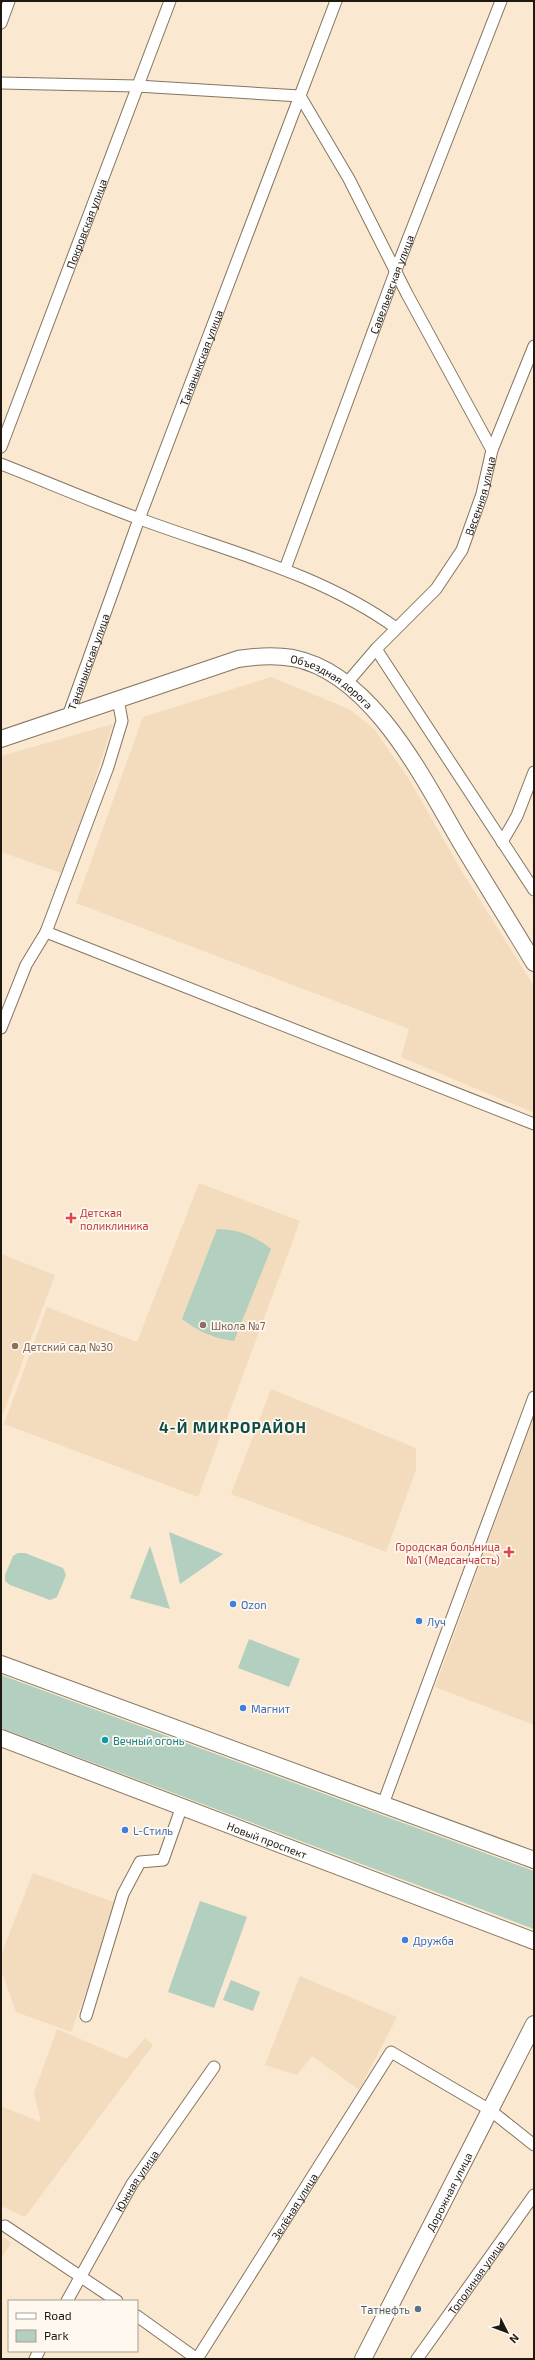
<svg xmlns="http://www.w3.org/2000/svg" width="535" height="2360" font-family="'Exo 2',sans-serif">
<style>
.built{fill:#f2dcbd}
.green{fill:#b2cfbf}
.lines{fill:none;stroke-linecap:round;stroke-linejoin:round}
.street-casing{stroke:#857560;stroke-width:13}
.secondary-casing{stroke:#857560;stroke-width:18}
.street{stroke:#fff;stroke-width:11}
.secondary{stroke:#fff;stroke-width:16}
.health-dot{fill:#e0444e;stroke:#fff8ee;stroke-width:1.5}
.education-dot{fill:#8d6e63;stroke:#fff8ee;stroke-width:1.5}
.shop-dot{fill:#3f7fe0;stroke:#fff8ee;stroke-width:1.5}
.culture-dot{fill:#0f9aa8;stroke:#fff8ee;stroke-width:1.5}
.service-dot{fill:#5c6f8a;stroke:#fff8ee;stroke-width:1.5}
.labels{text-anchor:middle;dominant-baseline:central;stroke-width:3.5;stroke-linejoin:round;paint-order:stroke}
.street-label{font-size:11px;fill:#1f1910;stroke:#fff8ee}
.health-label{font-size:11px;fill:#be3a42;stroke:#fff8ee;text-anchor:start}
.education-label{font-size:11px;fill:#785e54;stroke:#fff8ee;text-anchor:start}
.shop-label{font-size:11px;fill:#366cbe;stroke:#fff8ee;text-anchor:start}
.culture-label{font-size:11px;fill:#0d838f;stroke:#fff8ee;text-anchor:start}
.service-label{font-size:11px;fill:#4e5e75;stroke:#fff8ee;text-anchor:end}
.district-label{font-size:15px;font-weight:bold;letter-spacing:1px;fill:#0e4c48;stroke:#fff8ee}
</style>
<rect width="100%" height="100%" fill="#fae9d0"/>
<!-- built -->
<g class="built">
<polygon points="271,677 349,709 374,729 409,779 461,870 534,986 534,1113 401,1057 409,1029 76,903 143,717"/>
<polygon points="113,724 64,874 1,852 1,756"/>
<polygon points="199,1183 300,1221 198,1497 4,1424 47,1307 137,1342"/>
<polygon points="1,1254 55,1275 2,1416 1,1416"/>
<polygon points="271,1389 416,1448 416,1470 386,1552 231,1494"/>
<polygon points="534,1416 534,1725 435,1687"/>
<polygon points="33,1873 119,1904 71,2032 16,2012 1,1970 1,1955"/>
<polygon points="300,1976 397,2017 359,2090 312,2056 297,2075 265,2065"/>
<polygon points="57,2029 127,2059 145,2038 153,2045 25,2217 1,2206 1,2106 41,2122 34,2093"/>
<polygon points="4,2237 11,2243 1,2258 1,2242"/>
</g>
<!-- green -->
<g class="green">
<path d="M217 1229C239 1229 254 1236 271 1249L234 1341C213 1338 199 1332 182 1319Z"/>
<polygon points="169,1532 223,1554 180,1584"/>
<polygon points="150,1546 170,1609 130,1598"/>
<polygon points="18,1553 25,1553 63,1568 66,1575 57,1597 50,1600 10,1585 5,1581 5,1575 13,1556"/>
<polygon points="249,1639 300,1659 289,1687 238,1668"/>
<polygon points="1,1675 534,1871 534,1929 1,1728"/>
<polygon points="200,1901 247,1917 214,2008 168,1992"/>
<polygon points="231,1980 260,1992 253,2011 223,2000"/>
</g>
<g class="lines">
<!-- street casing -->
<g class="street-casing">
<g id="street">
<polyline points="1,23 9,1"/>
<polyline points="1,83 137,86 300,96 349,179 407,294 492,450"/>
<path id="s1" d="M1 447 170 1"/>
<path d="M1 464C47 482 93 502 140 519 226 551 320 573 396 628"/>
<path id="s2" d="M285 569 396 270 501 1"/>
<polyline points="376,649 534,890"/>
<path id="s3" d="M346 684 376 649 436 589 462 550 482 494 492 450 534 346"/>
<path id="s4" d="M68 716 139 519 336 1"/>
<polyline points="502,842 517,816 534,772"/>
<polyline points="46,932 534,1124"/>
<polyline points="1,1028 26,965 46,932 108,767 122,721 118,699"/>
<polyline points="383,1804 534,1397"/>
<polyline points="86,2016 123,1894 140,1862 163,1860 182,1806"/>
<polyline points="5,2226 117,2301"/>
<path id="s5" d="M67 2301 132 2184 214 2067"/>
<path id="s6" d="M137 2316 197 2359 391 2052 490 2110 534 2145"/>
<polyline points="35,2359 39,2351"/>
<path id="s7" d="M417 2359 534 2195"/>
</g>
</g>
<!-- secondary casing -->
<g class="secondary-casing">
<g id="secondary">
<path id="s8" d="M1 739 238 659C257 656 274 655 293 658 371 673 422 776 458 838 483 880 509 921 534 963"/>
<polyline points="1,1664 534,1860"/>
<path id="s9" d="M1 1738 534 1941"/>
<path id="s10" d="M363 2359 534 2024"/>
</g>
</g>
<!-- street -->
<use href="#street" class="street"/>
<!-- secondary -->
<use href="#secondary" class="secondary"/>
</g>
<!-- markers -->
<g class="health-dot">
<path d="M69 1212h4v4h4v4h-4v4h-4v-4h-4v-4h4z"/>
<path d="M507 1546h4v4h4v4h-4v4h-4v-4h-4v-4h4z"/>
</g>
<g class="education-dot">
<circle cx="203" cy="1325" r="4"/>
<circle cx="15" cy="1346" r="4"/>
</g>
<g class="shop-dot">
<circle cx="233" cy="1604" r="4"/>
<circle cx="419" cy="1621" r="4"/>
<circle cx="243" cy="1708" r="4"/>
<circle cx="125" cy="1830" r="4"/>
<circle cx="405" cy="1940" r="4"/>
</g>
<circle class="culture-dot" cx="105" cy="1740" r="4"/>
<circle class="service-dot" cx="418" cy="2309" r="4"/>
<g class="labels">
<!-- street labels -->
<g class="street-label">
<text stroke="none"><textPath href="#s1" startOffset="239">Покровская улица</textPath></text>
<text stroke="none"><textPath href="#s2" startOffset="304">Савельевская улица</textPath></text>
<text stroke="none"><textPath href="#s4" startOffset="382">Тананыкская улица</textPath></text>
<text stroke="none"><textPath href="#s3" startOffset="235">Весенняя улица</textPath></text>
<text stroke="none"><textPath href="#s4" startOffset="58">Тананыкская улица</textPath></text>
<text stroke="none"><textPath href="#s8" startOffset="351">Объездная дорога</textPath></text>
<text stroke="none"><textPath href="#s9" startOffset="285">Новый проспект</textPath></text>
<text stroke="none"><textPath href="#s5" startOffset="139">Южная улица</textPath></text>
<text stroke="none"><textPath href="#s10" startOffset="188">Дорожная улица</textPath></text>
<text stroke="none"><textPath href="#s6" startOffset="255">Зелёная улица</textPath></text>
<text stroke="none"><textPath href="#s7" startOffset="101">Тополиная улица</textPath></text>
</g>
<!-- health labels -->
<g class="health-label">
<text x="80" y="1212">Детская<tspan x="80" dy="13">поликлиника</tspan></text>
<text x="500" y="1546" text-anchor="end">Городская больница<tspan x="500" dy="13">№1 (Медсанчасть)</tspan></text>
</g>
<!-- education labels -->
<g class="education-label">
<text x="211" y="1325">Школа №7</text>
<text x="23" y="1346">Детский сад №30</text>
</g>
<!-- shop labels -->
<g class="shop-label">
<text x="241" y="1604">Ozon</text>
<text x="427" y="1621">Луч</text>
<text x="251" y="1708">Магнит</text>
<text x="133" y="1830">L-Стиль</text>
<text x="413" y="1940">Дружба</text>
</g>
<!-- culture labels -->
<g class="culture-label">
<text x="113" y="1740">Вечный огонь</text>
</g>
<!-- service labels -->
<g class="service-label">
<text x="410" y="2309">Татнефть</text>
</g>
<!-- district labels -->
<g class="district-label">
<text x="233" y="1427">4-Й МИКРОРАЙОН</text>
</g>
</g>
<!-- border -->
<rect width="535" height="2360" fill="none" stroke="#1f1910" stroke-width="4"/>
<!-- legend -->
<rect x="8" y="2300" width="130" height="52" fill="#fff8ee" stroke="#a59f95"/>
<rect x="16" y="2313" width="20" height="6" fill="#ffffff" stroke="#a59f95"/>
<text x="44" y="2320" font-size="12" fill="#1f1910">Road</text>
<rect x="16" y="2330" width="20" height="12" fill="#b2cfbf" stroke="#a59f95"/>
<text x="44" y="2340" font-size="12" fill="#1f1910">Park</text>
<!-- north arrow -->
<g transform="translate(507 2332) rotate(132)" stroke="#fff8ee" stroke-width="3" paint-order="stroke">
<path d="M0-3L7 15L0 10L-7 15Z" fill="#1f1910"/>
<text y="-6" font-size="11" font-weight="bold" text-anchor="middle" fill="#1f1910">N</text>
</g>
</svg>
